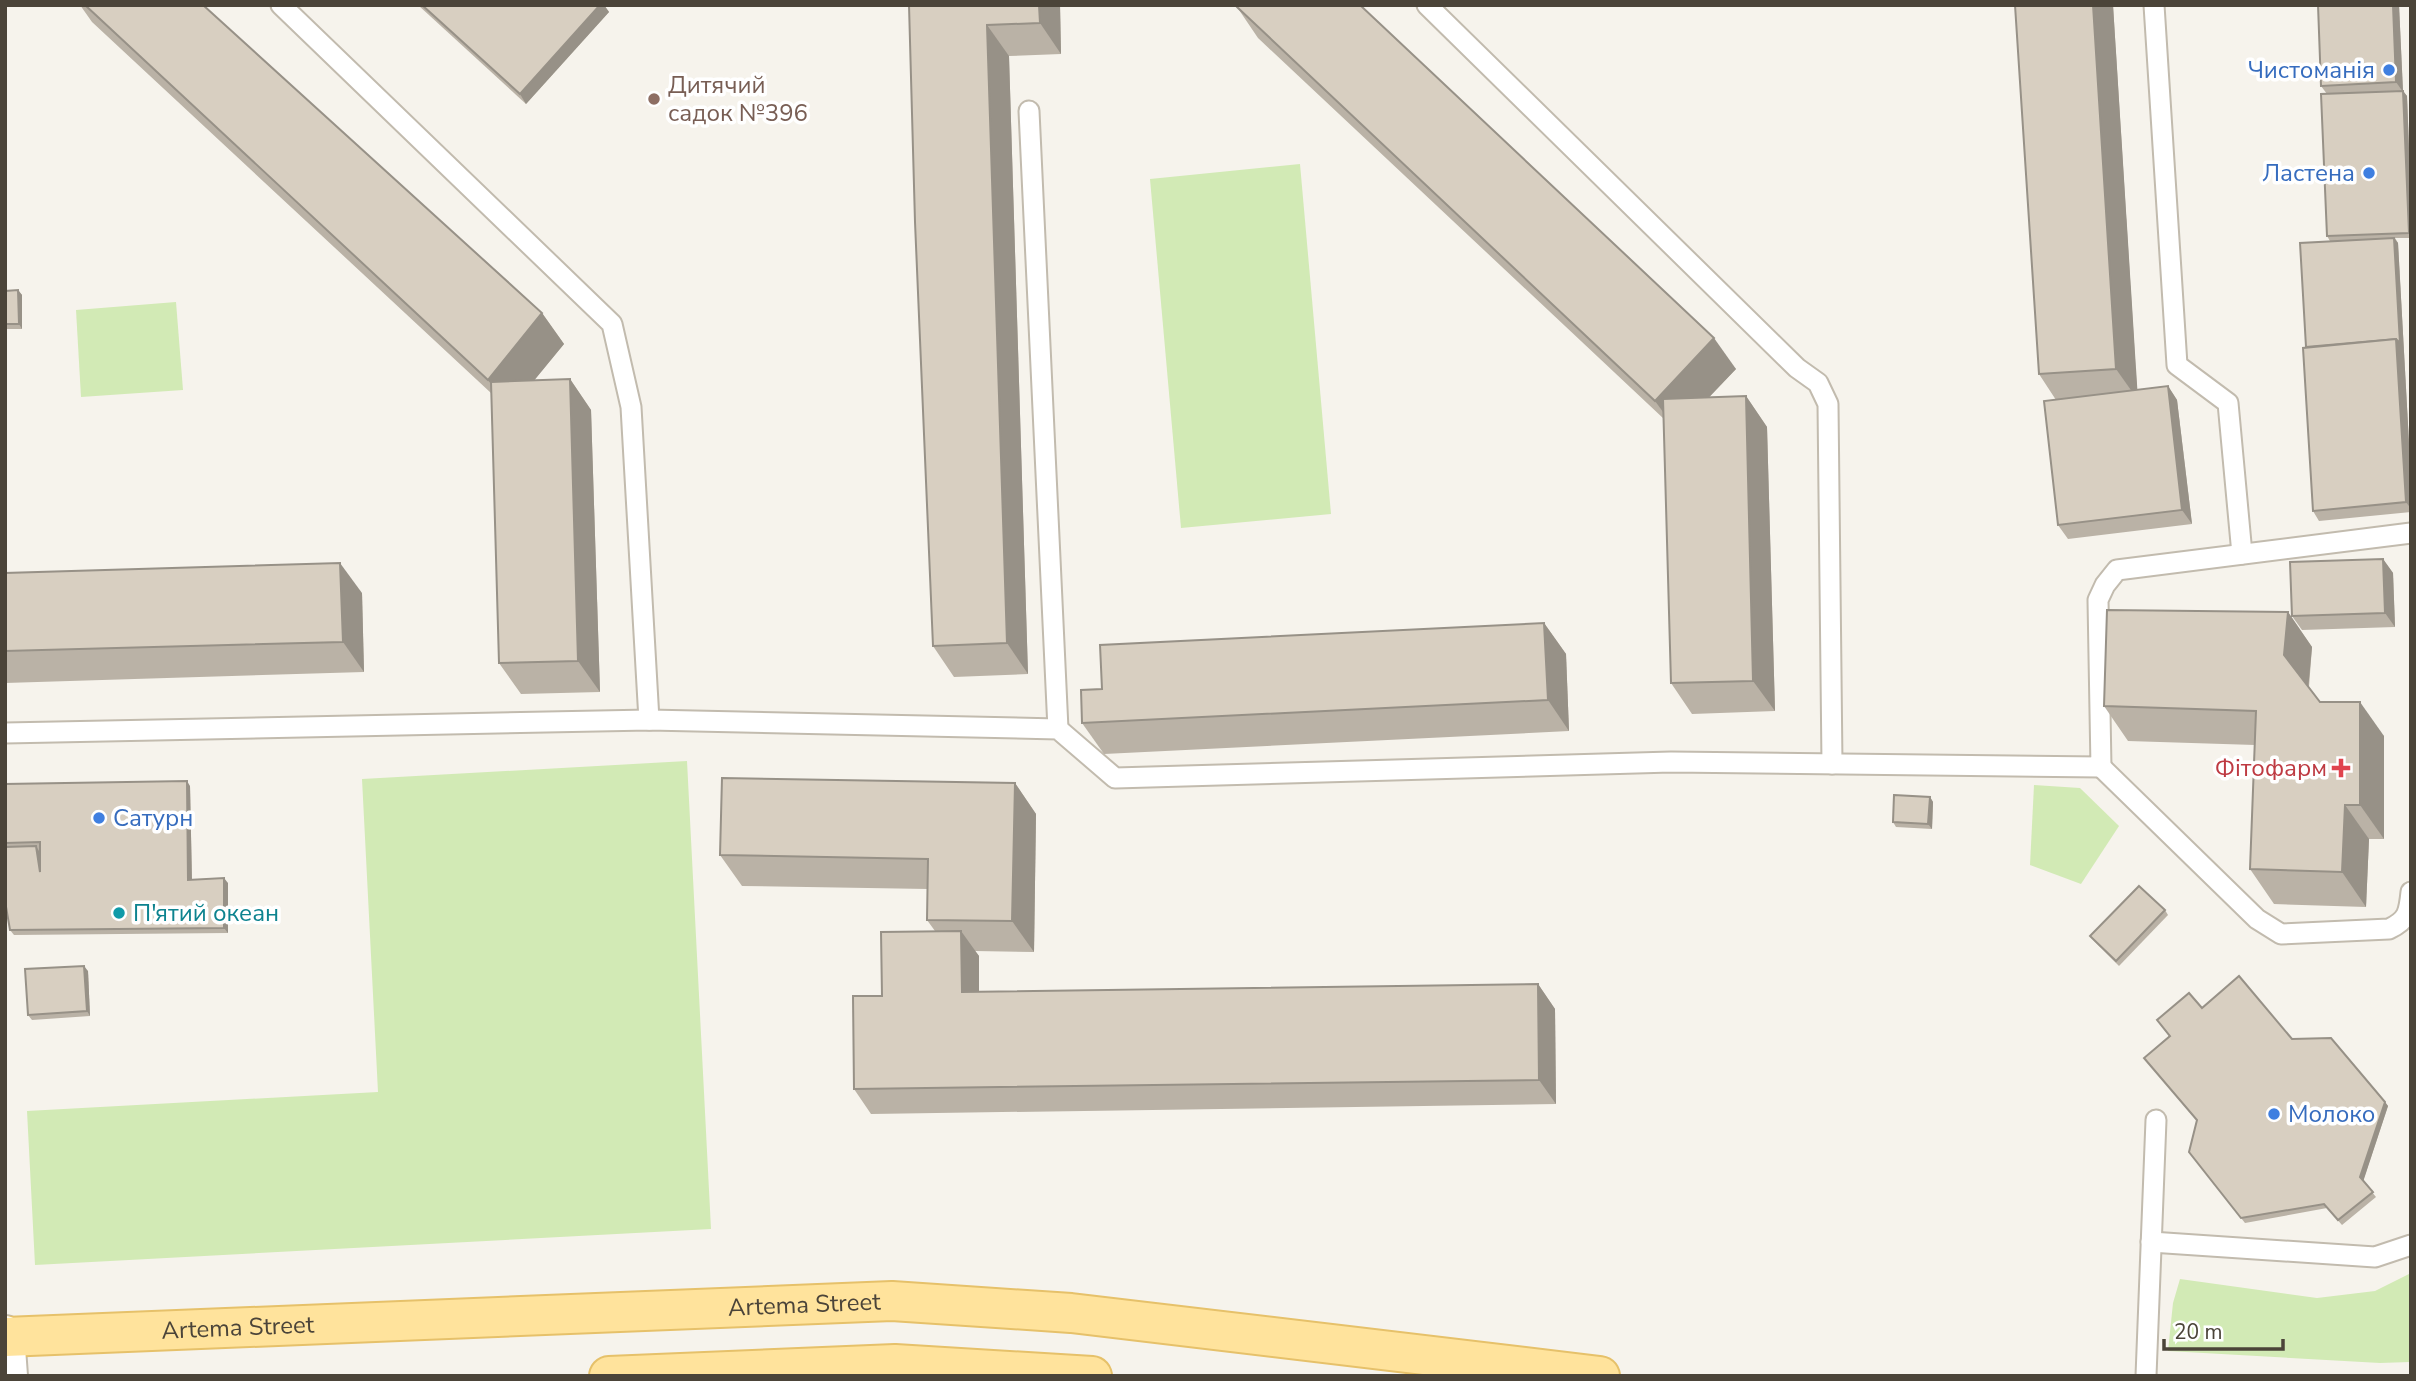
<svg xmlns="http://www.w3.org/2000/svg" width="2416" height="1381" font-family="'Nunito Sans',sans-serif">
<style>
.green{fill:#d2eab5}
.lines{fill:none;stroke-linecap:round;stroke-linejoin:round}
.lane-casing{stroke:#c2bbae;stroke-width:23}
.street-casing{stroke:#c2bbae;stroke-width:42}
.primary-casing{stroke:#e6c16a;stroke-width:42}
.lane{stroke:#fff;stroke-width:19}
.street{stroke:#fff;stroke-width:38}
.primary{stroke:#ffe39c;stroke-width:38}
.wall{fill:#bab2a6}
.shaded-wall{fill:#979187}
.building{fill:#d8cfc1;stroke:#979187;stroke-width:2}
.shop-dot{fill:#3f7fe0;stroke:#fff;stroke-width:2.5}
.education-dot{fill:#8d6e63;stroke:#fff;stroke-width:2.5}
.health-dot{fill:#e0444e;stroke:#fff;stroke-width:2.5}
.culture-dot{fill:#0f9aa8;stroke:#fff;stroke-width:2.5}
.labels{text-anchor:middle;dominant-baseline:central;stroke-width:7;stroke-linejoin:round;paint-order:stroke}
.shop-label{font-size:24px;fill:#366cbe;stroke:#fff;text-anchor:end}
.education-label{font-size:24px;fill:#785e54;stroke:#fff;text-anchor:start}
.health-label{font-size:24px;fill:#be3a42;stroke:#fff;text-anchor:end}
.culture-label{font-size:24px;fill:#0d838f;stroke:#fff;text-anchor:start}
.street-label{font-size:24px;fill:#4b4439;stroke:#fff}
</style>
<rect width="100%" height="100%" fill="#f6f3ec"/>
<!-- green -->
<g class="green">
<polygon points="1300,164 1331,514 1181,528 1150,179"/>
<polygon points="176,302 183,390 81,397 76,310"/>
<polygon points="687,761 711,1229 35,1265 27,1111 378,1092 362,779"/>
<polygon points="2034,785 2080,788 2119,826 2081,884 2030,865"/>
<polygon points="2411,1273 2410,1362 2380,1363 2168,1351 2173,1303 2180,1279 2317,1298 2375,1291"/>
</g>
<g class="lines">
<!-- lane casing -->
<g class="lane-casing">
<g id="lane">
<polyline points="281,5 612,324 631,407 649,720"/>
<polyline points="1427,5 1797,368 1818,383 1828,404 1832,764"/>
<polyline points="2154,5 2177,365 2228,403 2242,554"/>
<polyline points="1029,111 1058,729"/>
<polyline points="5,733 649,720 1058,729 1115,778 1671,762 2101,767 2098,600 2105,585 2117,570 2411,533"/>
<path d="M2101 767 2257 919 2281 934 2389 929C2408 920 2409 912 2411 892"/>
<polyline points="2151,1242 2375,1257 2411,1245"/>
<polyline points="2146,1376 2156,1120"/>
</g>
</g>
<!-- street casing -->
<g class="street-casing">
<polyline id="street" points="5,1335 8,1376"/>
</g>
<!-- primary casing -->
<g class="primary-casing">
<g id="primary">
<path id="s1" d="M5 1337 892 1301 1071 1313 1600 1376"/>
<polyline points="609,1376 895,1364 1092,1376"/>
</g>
</g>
<!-- lane -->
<use href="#lane" class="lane"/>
<!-- street -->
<use href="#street" class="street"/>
<!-- primary -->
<use href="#primary" class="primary"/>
</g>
<!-- wall -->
<g class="wall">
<polygon points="80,5 203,5 542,313 564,344 534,380 570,379 591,410 600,692 521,694 499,663 491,393 92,22"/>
<polygon points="418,5 604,5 609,12 526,104"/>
<polygon points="909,5 1060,5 1061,54 1009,56 1028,674 954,677 933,646"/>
<polygon points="2015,5 2113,5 2137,390 2168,386 2177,400 2192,524 2068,539 2058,525 2056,400 2039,374"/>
<polygon points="2399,5 2403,91 2407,96 2411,200 2411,238 2395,238 2398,243 2411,479 2411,512 2319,521 2313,511 2306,348 2330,241 2327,236 2327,94 2321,86"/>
<polygon points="1237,7 1736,369 1709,397 1746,396 1767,427 1775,711 1692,714 1671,683 1664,419 1258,38"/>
<polygon points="18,290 22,295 22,329 5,329 5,291"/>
<polygon points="2383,559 2393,573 2395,627 2302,630 2292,616"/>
<polygon points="5,573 362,593 364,672 5,683"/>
<polygon points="2288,612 2312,647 2309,687 2320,702 2384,736 2384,839 2369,839 2366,907 2274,904 2250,869 2255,745 2128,741 2104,706"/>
<polygon points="1544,623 1566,654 1569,731 1104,754 1082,723"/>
<polygon points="1015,783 1036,814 1034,952 975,951 979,956 979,992 1538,984 1555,1009 1556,1104 871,1114 854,1089 882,996 935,931 927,920 928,889 742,886 720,855"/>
<polygon points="5,784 190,786 192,880 228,883 228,933 14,935 10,930 6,847 5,845"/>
<polygon points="1930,797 1933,802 1932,829 1896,827 1893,822"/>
<polygon points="2165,910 2168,915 2119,966 2094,941 2090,936"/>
<polygon points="88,971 90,1016 32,1020 28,1015"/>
<polygon points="2202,1008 2292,1039 2385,1102 2388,1106 2363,1181 2376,1197 2342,1225 2327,1208 2245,1223 2189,1152 2197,1121 2144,1058 2169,1036 2157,1020"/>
</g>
<!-- shaded-wall -->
<g class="shaded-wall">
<polygon points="600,5 604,5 609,12 526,104 520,94"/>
<polygon points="1039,5 1060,5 1061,54 1040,23"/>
<polygon points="2093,5 2113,5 2138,400 2116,369"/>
<polygon points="2393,5 2399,5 2403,92 2396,82"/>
<polygon points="987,25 1009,56 1028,674 1007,643"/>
<polygon points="2403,91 2407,96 2411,200 2411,235 2409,233"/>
<polygon points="2394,238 2398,243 2411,479 2411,509 2406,502 2396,339"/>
<polygon points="18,290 22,295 22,329 19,324"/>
<polygon points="542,313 564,344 510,410 488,380"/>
<polygon points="1714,338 1736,369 1677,431 1655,401"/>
<polygon points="570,379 591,410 600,692 578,661"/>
<polygon points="2168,386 2177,400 2192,524 2182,510"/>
<polygon points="1746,396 1767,427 1775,711 1753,681"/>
<polygon points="2383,559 2393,573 2395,627 2385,613"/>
<polygon points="340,563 362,593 364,672 343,642"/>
<polygon points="2288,612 2312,647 2308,690 2284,655"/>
<polygon points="1544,623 1566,654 1569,731 1548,700"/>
<polygon points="2360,702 2384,736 2384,839 2360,805"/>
<polygon points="187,781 190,786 192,885 188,880"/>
<polygon points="1015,783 1036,814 1034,952 1012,921"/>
<polygon points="1930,797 1933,802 1932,829 1928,824"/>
<polygon points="2345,805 2369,839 2366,907 2342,872"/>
<polygon points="36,846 39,851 40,872"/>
<polygon points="224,878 228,883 228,933 224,928"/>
<polygon points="961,931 979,956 979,1017 962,992"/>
<polygon points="84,966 88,971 90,1016 87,1011"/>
<polygon points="1538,984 1555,1009 1556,1104 1539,1080"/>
<polygon points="2385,1102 2388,1106 2363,1182 2360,1177"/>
</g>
<!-- building -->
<g class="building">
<polygon points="85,5 203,5 542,313 488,380"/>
<polygon points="422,5 600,5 520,94"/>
<polygon points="909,5 1039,5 1040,23 987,25 1007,643 933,646 915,222"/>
<polygon points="1238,5 1360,5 1714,338 1655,401 1237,7"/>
<polygon points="2015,5 2093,5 2116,369 2039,374"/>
<polygon points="2318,5 2393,5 2396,82 2321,86"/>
<polygon points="2403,91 2409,233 2327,236 2321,94"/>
<polygon points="2394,238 2400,343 2396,339 2306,347 2300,243"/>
<polygon points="18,290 19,324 5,324 5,291"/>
<polygon points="2396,339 2406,502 2313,511 2303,348"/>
<polygon points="570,379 578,661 499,663 491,382"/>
<polygon points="2168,386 2182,510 2058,525 2044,401"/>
<polygon points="1746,396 1753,681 1671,683 1663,399"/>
<polygon points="2383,559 2385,613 2292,616 2290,562"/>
<polygon points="340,563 343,642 5,651 5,573"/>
<polygon points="2107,610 2288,612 2284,655 2320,702 2360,702 2360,805 2345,805 2342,872 2250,869 2256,711 2104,706"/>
<polygon points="1544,623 1548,700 1082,723 1081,690 1102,689 1100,645"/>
<polygon points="722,778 1015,783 1012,921 927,920 928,859 720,855"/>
<polygon points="187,781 188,880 224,878 224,928 10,930 5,901 5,847 36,846 40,872 40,842 5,843 5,784"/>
<polygon points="1894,795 1930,797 1928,824 1893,822"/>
<polygon points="2139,886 2165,910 2116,961 2090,936"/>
<polygon points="961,931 962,992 1538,984 1539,1080 854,1089 853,996 882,996 881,932"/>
<polygon points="84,966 87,1011 28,1015 25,969"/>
<polygon points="2239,976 2292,1039 2331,1038 2385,1102 2360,1177 2373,1192 2338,1220 2324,1204 2241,1218 2189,1152 2197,1120 2144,1058 2170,1036 2157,1020 2189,993 2202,1008"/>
</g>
<!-- markers -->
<g class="shop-dot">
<circle cx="2389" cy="70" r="7"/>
<circle cx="2369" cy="173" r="7"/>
<circle cx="99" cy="818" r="7"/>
<circle cx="2274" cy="1114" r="7"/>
</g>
<circle class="education-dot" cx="654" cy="99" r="7"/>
<path class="health-dot" d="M2337.5 757.5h7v7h7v7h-7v7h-7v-7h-7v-7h7z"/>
<circle class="culture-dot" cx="119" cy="913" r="7"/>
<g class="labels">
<!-- shop labels -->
<g class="shop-label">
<text x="2375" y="70">Чистоманія</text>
<text x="2355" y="173">Ластена</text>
<text x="113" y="818" text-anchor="start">Сатурн</text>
<text x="2288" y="1114" text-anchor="start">Молоко</text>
</g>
<!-- education labels -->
<g class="education-label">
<text x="668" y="85">Дитячий<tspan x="668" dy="28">садок №396</tspan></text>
</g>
<!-- health labels -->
<g class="health-label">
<text x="2327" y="768">Фітофарм</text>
</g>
<!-- culture labels -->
<g class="culture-label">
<text x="133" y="913">П'ятий океан</text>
</g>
<!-- street labels -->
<g class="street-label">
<text stroke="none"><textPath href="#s1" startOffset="800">Artema Street</textPath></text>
<text stroke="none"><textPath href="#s1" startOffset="233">Artema Street</textPath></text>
</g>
</g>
<!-- border -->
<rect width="2416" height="1381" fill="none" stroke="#4b4439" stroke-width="14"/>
<!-- scale -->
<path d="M2164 1339v10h119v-10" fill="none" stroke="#4b4439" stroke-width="3.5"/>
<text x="2174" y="1339" font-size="21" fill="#4b4439" stroke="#ffffff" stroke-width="5" paint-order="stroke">20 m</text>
</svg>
